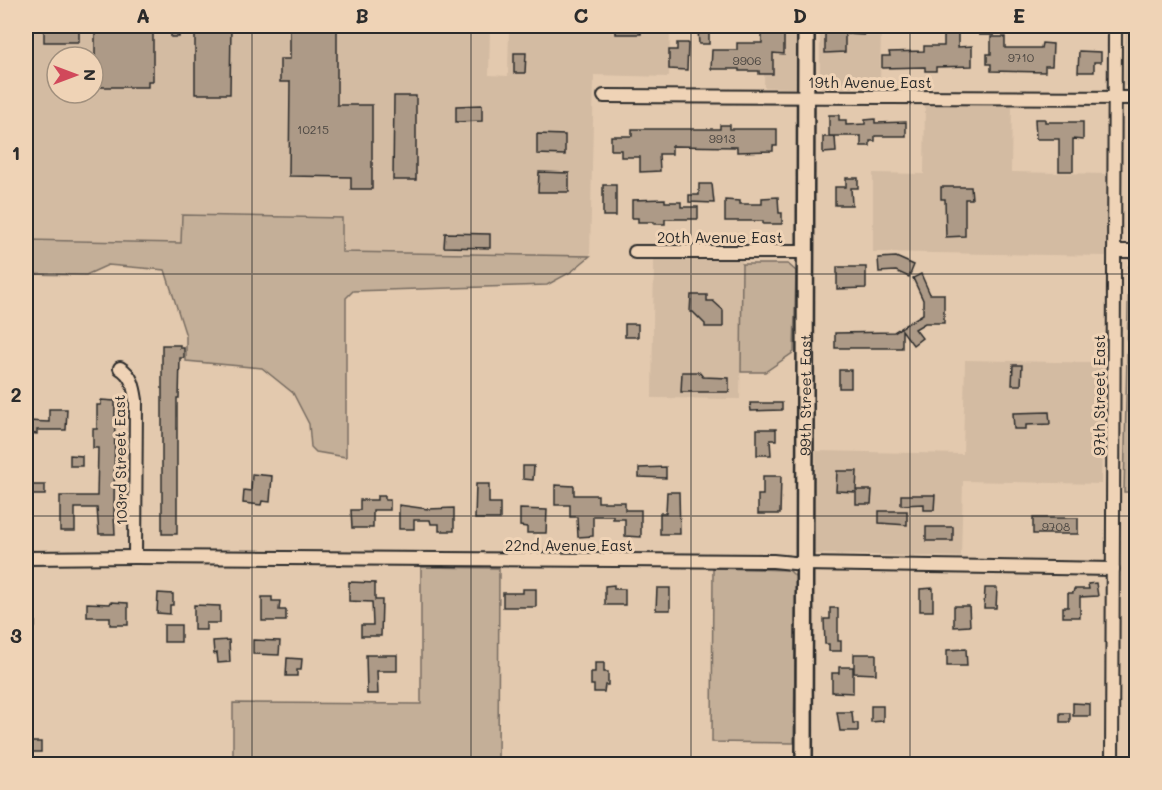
<svg xmlns="http://www.w3.org/2000/svg" width="1162" height="790" font-family="Mali,sans-serif">
<style>
.built{fill:#d3bba2;fill-rule:evenodd}
.green{fill:#c4af98;stroke:#786d62;stroke-width:1.5}
.building{fill:#ad9a87;stroke:#2b2b2b;stroke-width:1.5}
.lines{fill:none;stroke-linecap:round;stroke-linejoin:round}
.minor-casing{stroke:#2b2b2b;stroke-width:16}
.tertiary-casing{stroke:#2b2b2b;stroke-width:20}
.minor{stroke:#efd3b6;stroke-width:12}
.tertiary{stroke:#efd3b6;stroke-width:15}
.grid{fill:none;stroke:#2b2b2b;stroke-width:1.5;stroke-opacity:0.55}
.labels{text-anchor:middle;dominant-baseline:central;stroke-width:6;stroke-linejoin:round;paint-order:stroke}
.number-label{font-size:12px;fill:#4c4742}
.street-label{font-size:15px;fill:#2b2b2b;stroke:#efd3b6}
.neatline{fill:none;stroke:#2b2b2b;stroke-width:2}
.grid-label{font-size:20px;text-anchor:middle;font-weight:bold;fill:#2b2b2b}
</style>
<rect width="100%" height="100%" fill="#e3c9ae"/>
<filter id="ink" filterUnits="userSpaceOnUse"><feTurbulence type="fractalNoise" baseFrequency=".0167" numOctaves="2"/><feDisplacementMap in="SourceGraphic" scale="12" xChannelSelector="R" yChannelSelector="G"/><feConvolveMatrix kernelMatrix="1 2 1 2 8 2 1 2 1" color-interpolation-filters="sRGB"/></filter>
<g filter="url(#ink)">
<!-- built -->
<g class="built">
<path d="M26 26H490L489 75 508 76 509 26H670L669 77 594 75 590 256 342 252V218L183 215 182 243 26 240ZM57 57H93V93H57Z"/>
<polygon points="765,26 796,26 795,88 764,87"/>
<polygon points="820,26 881,26 880,85 820,84"/>
<polygon points="1126,26 1136,26 1136,86 1124,86"/>
<polygon points="925,101 1012,102 1011,172 1107,174 1106,256 873,252 873,173 924,174"/>
<polygon points="1134,105 1136,105 1136,236 1131,236"/>
<polygon points="654,256 742,257 740,399 652,398"/>
<polygon points="965,360 1104,363 1101,484 963,481 961,557 814,554 816,451 963,454"/>
</g>
<!-- green -->
<g class="green">
<polygon points="182,215 342,218 342,252 590,256 571,272 547,285 353,291 346,298 346,457 316,452 311,447 309,424 293,393 262,368 186,361 186,336 165,270 108,265 86,275 26,274 26,240 181,243"/>
<polygon points="742,264 788,264 796,271 794,352 765,372 741,372"/>
<polygon points="1129,266 1136,266 1136,492 1124,492"/>
<polygon points="421,567 499,568 498,764 233,764 233,703 421,704"/>
<polygon points="713,568 789,570 796,577 794,743 712,742"/>
</g>
<!-- building -->
<g class="building">
<rect x="44" y="26" width="35" height="16"/>
<polygon points="95,26 153,26 153,81 148,81 148,87 95,87"/>
<rect x="171" y="26" width="8" height="11"/>
<polygon points="195,26 231,26 230,94 195,94"/>
<polygon points="290,26 337,26 337,105 372,105 372,189 351,189 351,177 289,176 290,82 280,82 280,59 290,59"/>
<rect x="616" y="26" width="25" height="8"/>
<polygon points="762,26 784,26 784,54 773,53 773,74 759,74 759,71 739,71 739,69 711,69 712,50 737,50 737,43 762,43"/>
<polygon points="825,26 864,26 864,35 845,34 845,52 825,53"/>
<polygon points="886,26 903,26 903,33 886,34"/>
<polygon points="944,26 958,26 958,47 972,46 972,66 936,67 936,71 925,71 925,67 882,68 882,56 890,56 889,52 924,51 924,46 944,46"/>
<rect x="979" y="26" width="15" height="9"/>
<polygon points="698,30 709,30 709,44 699,44"/>
<polygon points="991,37 1005,37 1005,48 1041,48 1042,43 1053,44 1052,66 1045,66 1045,72 991,71 991,64 987,64 987,54 991,54"/>
<polygon points="677,43 688,43 687,70 669,69 669,50 677,50"/>
<polygon points="1079,51 1101,52 1101,62 1094,62 1094,72 1078,72"/>
<polygon points="514,53 526,53 525,73 514,73"/>
<polygon points="394,96 416,96 416,180 393,180"/>
<polygon points="482,105 482,121 456,122 456,106"/>
<polygon points="829,115 839,115 839,120 846,120 846,125 865,124 865,120 875,119 875,123 906,122 906,136 875,136 875,141 870,141 870,146 861,146 861,136 829,136"/>
<polygon points="1035,119 1045,119 1045,122 1083,122 1083,140 1073,139 1073,171 1059,171 1059,139 1036,139"/>
<polygon points="720,125 730,125 730,129 777,129 777,146 773,146 773,151 737,152 737,147 672,146 672,154 659,154 660,171 640,172 640,157 621,157 621,150 611,150 611,136 632,136 632,129 720,129"/>
<polygon points="537,134 565,135 565,155 537,154"/>
<polygon points="823,137 835,137 836,152 823,153"/>
<polygon points="539,172 569,173 569,192 538,192"/>
<polygon points="846,178 858,178 858,188 851,188 852,205 835,205 835,187 846,187"/>
<polygon points="699,184 712,184 714,203 689,202 689,195 699,195"/>
<rect x="603" y="185" width="13" height="31"/>
<polygon points="941,187 971,187 972,199 965,199 965,236 946,237 945,199 941,199"/>
<polygon points="778,197 779,213 782,213 782,224 763,224 763,221 725,221 725,200 740,201 740,204 762,204 762,198"/>
<polygon points="665,199 665,202 681,202 681,207 698,207 698,219 665,219 665,224 654,224 654,222 638,222 638,218 632,218 632,200"/>
<polygon points="445,233 490,234 490,248 444,247"/>
<polygon points="896,257 914,265 909,277 896,271 879,272 878,258"/>
<polygon points="837,267 866,267 866,288 837,289"/>
<polygon points="921,274 930,294 944,294 944,323 925,323 915,329 922,338 913,345 902,330 902,348 835,348 835,333 894,332 923,314 923,300 913,278"/>
<polygon points="691,295 707,295 707,301 713,301 723,310 723,327 705,327 705,324 693,312 690,312"/>
<rect x="625" y="324" width="13" height="13"/>
<polygon points="162,345 180,345 180,348 184,348 184,358 180,358 179,398 177,398 177,534 162,534"/>
<polygon points="1013,365 1022,365 1021,385 1012,385"/>
<rect x="839" y="370" width="12" height="18"/>
<polygon points="682,372 699,372 703,377 729,378 729,392 681,392"/>
<polygon points="101,400 115,401 114,514 115,534 99,534 97,508 75,508 75,531 60,531 60,496 97,496 98,448 93,448 93,429 97,429 97,405 101,405"/>
<polygon points="750,403 782,403 782,410 751,411"/>
<polygon points="49,409 67,409 66,430 37,430 37,434 27,433 27,421 49,422"/>
<polygon points="1049,412 1050,424 1026,425 1026,429 1014,429 1013,413"/>
<polygon points="757,429 776,429 776,440 770,440 771,455 757,455"/>
<polygon points="70,455 82,456 82,466 70,466"/>
<polygon points="523,466 534,466 533,480 523,479"/>
<polygon points="666,467 666,478 639,477 639,468"/>
<polygon points="837,471 857,471 856,490 872,490 871,504 856,504 856,492 836,491"/>
<polygon points="252,474 272,476 270,502 262,501 261,505 243,503 244,490 251,491"/>
<polygon points="763,476 781,476 780,514 758,514 758,495 763,495"/>
<polygon points="476,484 489,484 489,503 500,503 500,519 475,519"/>
<rect x="32" y="485" width="13" height="10"/>
<polygon points="555,485 574,486 574,495 598,495 598,502 625,502 625,510 641,510 641,537 625,536 625,519 613,519 613,516 593,516 593,536 578,537 577,517 570,517 570,505 555,505"/>
<polygon points="667,492 679,492 680,534 660,534 660,513 666,513"/>
<polygon points="901,495 935,495 934,510 924,510 924,504 901,505"/>
<polygon points="377,496 385,496 385,500 390,500 390,510 373,510 373,528 352,528 351,510 360,510 360,500 377,500"/>
<polygon points="399,505 428,509 454,508 454,531 439,531 439,524 431,524 430,520 414,520 414,529 399,529"/>
<polygon points="520,509 547,510 546,533 527,533 527,527 520,526"/>
<polygon points="879,511 907,511 907,525 879,523"/>
<rect x="1033" y="518" width="45" height="16"/>
<rect x="926" y="527" width="27" height="14"/>
<polygon points="349,582 375,583 375,600 382,600 381,636 361,636 361,625 373,625 372,602 349,601"/>
<polygon points="1096,583 1098,596 1080,597 1080,617 1063,617 1063,607 1068,607 1068,593 1073,593 1074,589 1089,589 1088,584"/>
<polygon points="614,585 614,589 625,589 625,605 605,605 605,586"/>
<polygon points="657,588 670,588 670,610 656,610"/>
<polygon points="933,588 933,611 920,611 920,589"/>
<polygon points="985,588 997,588 996,608 984,608"/>
<polygon points="523,589 536,589 536,607 503,607 503,593 523,593"/>
<polygon points="158,593 173,594 173,605 170,605 170,614 157,613"/>
<polygon points="262,597 272,597 272,601 280,601 279,610 286,610 286,621 262,621"/>
<polygon points="111,602 128,603 128,625 110,625 110,617 87,617 87,603 110,604"/>
<polygon points="194,605 220,606 220,623 206,623 206,630 194,630"/>
<polygon points="954,606 969,606 970,626 954,627"/>
<polygon points="830,608 838,608 838,641 841,641 841,651 829,651 829,644 825,644 824,619 830,619"/>
<rect x="26" y="611" width="9" height="16"/>
<rect x="164" y="625" width="17" height="17"/>
<polygon points="229,640 230,662 218,663 217,653 214,654 213,641"/>
<polygon points="253,640 280,641 279,655 253,654"/>
<polygon points="966,649 967,666 947,666 947,650"/>
<polygon points="854,654 876,654 876,674 854,673"/>
<polygon points="366,655 397,655 397,671 377,671 378,694 367,694"/>
<polygon points="287,658 302,659 301,670 297,670 297,676 286,676"/>
<polygon points="595,663 604,663 604,672 608,672 608,685 605,685 604,692 594,692 594,685 591,685 591,672 595,672"/>
<polygon points="839,667 853,667 853,693 832,692 832,673 839,673"/>
<polygon points="1073,703 1090,704 1090,716 1073,716"/>
<polygon points="871,706 883,706 883,721 871,722"/>
<polygon points="837,712 852,712 853,723 858,723 858,731 840,731"/>
<rect x="1060" y="713" width="10" height="9"/>
<rect x="26" y="742" width="15" height="10"/>
</g>
<g class="lines">
<!-- minor casing -->
<g class="minor-casing">
<g id="minor">
<polyline points="604,96 1136,98"/>
<polyline points="1115,251 1136,251"/>
<polyline points="635,252 805,252"/>
<path d="M120 368C132 375 134 387 136 400L135 557"/>
<polyline points="26,558 135,557 773,561 804,564 1113,569"/>
<polyline points="1112,764 1115,26"/>
</g>
</g>
<!-- tertiary casing -->
<g class="tertiary-casing">
<g id="tertiary">
<path id="s1" d="M804 764 806 26"/>
</g>
</g>
<!-- minor -->
<use href="#minor" class="minor"/>
<!-- tertiary -->
<use href="#tertiary" class="tertiary"/>
</g>
</g>
<!-- grid -->
<path class="grid" d="M252 26V764M471 26V764M691 26V764M910 26V764M26 274H1136M26 516H1136"/>
<g class="labels">
<!-- number labels -->
<g class="number-label">
<text x="1021" y="57">9710</text>
<text x="747" y="60">9906</text>
<text x="313" y="129">10215</text>
<text x="722" y="138">9913</text>
<text x="1056" y="526">9708</text>
</g>
<!-- street labels -->
<g class="street-label">
<text x="870" y="82">19th Avenue East</text>
<text x="720" y="237">20th Avenue East</text>
<text stroke="none"><textPath href="#s1" startOffset="369">99th Street East</textPath></text>
<text transform="translate(1099 395) rotate(-90)">97th Street East</text>
<text transform="translate(120 460) rotate(-91)">103rd Street East</text>
<text x="569" y="545">22nd Avenue East</text>
</g>
</g>
<!-- margin -->
<rect width="1162" height="790" fill="none" stroke="#efd3b6" stroke-width="66"/>
<!-- north arrow -->
<g transform="translate(75 75) rotate(90)"><circle r="28" fill="#efd3b6" stroke="#a1907e" stroke-width="1.5"/>
<path d="M0-4.5L10 22L0 15L-10 22Z" fill="#d1495b"/>
<text y="-9" font-size="16" font-weight="bold" text-anchor="middle" fill="#2b2b2b">N</text>
</g>
<rect x="33" y="33" width="1096" height="724" class="neatline"/>
<g class="grid-label">
<text x="143" y="23">A</text>
<text x="362" y="23">B</text>
<text x="581" y="23">C</text>
<text x="800" y="23">D</text>
<text x="1019" y="23">E</text>
<text x="16" y="160">1</text>
<text x="16" y="402">2</text>
<text x="16" y="643">3</text>
</g>
</svg>
